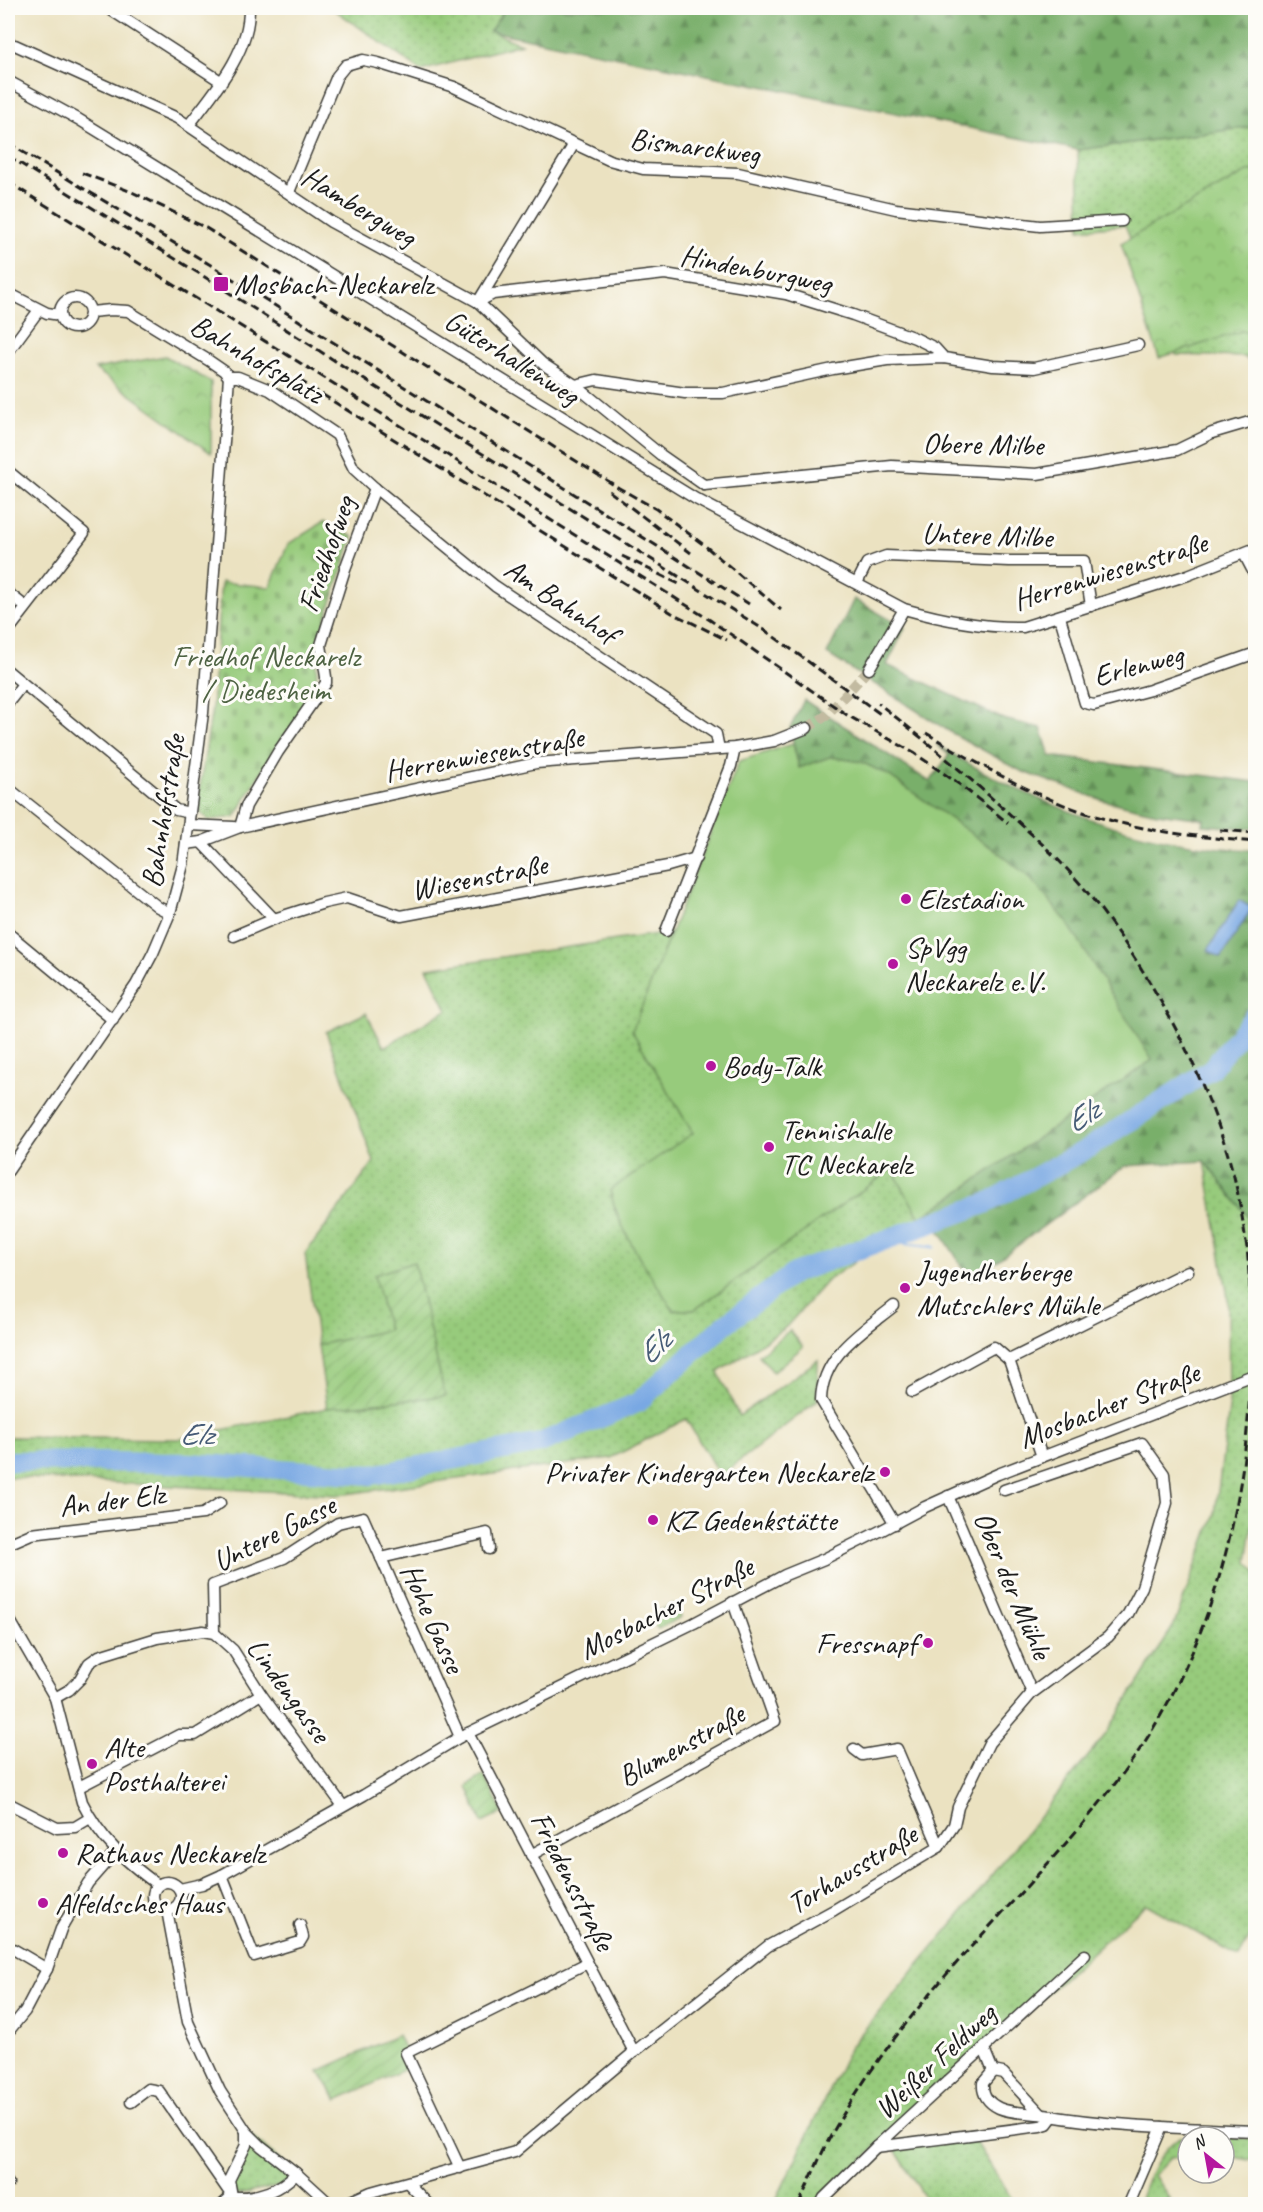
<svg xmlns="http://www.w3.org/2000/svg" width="1263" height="2212" font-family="Caveat,sans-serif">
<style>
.grass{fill:url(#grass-dots);stroke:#5a744c;stroke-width:1.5}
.forest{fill:url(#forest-firs);stroke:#4a6644;stroke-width:1.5}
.cemetery{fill:url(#cemetery-stones);stroke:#5a744c;stroke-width:1.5}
.park{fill:url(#park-crowns);stroke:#5a744c;stroke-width:1.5}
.garden{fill:url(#garden-furrows);stroke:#5a744c;stroke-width:1.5}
.pitch{fill:#97cb7b;stroke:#5a744c;stroke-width:1.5}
.water{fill:#79a8e3;stroke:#4a6280;stroke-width:1.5}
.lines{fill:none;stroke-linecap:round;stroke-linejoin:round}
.stream{stroke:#79a8e3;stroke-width:3}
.river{stroke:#79a8e3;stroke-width:20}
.minor-tunnel{stroke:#c2baa0;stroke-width:10;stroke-dasharray:10 5;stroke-linecap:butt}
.minor-casing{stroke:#3b3a35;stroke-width:13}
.minor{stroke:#fff;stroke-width:10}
.rail{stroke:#1c1c1c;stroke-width:3;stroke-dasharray:9 4.5;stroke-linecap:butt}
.poi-dot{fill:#b5179e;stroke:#fdfcf7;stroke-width:2}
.labels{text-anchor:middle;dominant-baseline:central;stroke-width:6;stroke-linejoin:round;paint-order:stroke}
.street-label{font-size:30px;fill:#1c1c1c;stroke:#fdfcf7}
.poi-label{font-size:30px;fill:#1c1c1c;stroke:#fdfcf7;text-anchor:start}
.park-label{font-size:30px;fill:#4d6242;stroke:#fdfcf7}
.water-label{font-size:32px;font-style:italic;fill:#465b76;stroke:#fdfcf7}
</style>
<defs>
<pattern id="grass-dots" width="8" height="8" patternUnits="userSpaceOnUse" patternTransform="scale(1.5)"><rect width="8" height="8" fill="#97cb7b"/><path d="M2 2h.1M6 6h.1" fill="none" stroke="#82ae6a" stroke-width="1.8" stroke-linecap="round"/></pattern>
<pattern id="forest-firs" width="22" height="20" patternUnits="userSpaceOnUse" patternTransform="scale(1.5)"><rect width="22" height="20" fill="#79af6b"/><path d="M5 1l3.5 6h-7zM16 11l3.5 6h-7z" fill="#628e57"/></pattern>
<pattern id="cemetery-stones" width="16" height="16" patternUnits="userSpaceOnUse" patternTransform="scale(1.5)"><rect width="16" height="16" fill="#97cb7b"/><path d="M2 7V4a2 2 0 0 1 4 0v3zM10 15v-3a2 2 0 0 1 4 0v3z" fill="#82ae6a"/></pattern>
<pattern id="park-crowns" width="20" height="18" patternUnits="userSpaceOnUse" patternTransform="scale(1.5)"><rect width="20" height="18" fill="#97cb7b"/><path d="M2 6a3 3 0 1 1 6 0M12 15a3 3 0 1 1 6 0" fill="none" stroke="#82ae6a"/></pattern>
<pattern id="garden-furrows" width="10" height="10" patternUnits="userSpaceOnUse" patternTransform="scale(1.5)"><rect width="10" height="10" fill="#97cb7b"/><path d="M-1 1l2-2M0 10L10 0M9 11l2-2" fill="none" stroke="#82ae6a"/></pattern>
</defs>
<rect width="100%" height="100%" fill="#fdfcf7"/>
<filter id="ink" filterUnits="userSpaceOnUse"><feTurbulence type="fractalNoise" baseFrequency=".0167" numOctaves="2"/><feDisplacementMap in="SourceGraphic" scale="12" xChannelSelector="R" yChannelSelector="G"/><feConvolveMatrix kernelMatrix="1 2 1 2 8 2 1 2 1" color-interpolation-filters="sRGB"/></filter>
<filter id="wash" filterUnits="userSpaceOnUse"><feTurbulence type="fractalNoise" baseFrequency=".008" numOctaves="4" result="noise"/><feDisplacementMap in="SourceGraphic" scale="24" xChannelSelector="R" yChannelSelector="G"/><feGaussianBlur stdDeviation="1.35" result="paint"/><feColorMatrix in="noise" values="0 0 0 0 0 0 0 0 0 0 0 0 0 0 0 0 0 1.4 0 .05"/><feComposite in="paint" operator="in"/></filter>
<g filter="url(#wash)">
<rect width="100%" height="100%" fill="#ebe2c1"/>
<!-- grass -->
<g class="grass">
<polygon points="332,8 506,8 490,31 521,44 421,71"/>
<polygon points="1255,124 1255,368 1245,357 1176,355 1125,225 1080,229 1078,150 1251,127"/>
<polygon points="671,932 633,1031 693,1133 614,1209 673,1310 694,1310 892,1169 920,1218 828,1280 786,1327 718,1372 739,1416 818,1360 817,1401 720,1476 686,1419 611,1458 338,1495 8,1477 8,1437 178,1439 327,1408 445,1396 388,1330 318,1345 305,1254 374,1162 326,1032 366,1013 384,1047 447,1010 427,968"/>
<polygon points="1205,1161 1255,1226 1256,1499 1247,1562 1256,1572 1255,1927 1239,1957 1146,1904 876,2147 821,2204 774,2204 850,2047 970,1903 1106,1734 1174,1625 1215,1513 1229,1409 1228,1298"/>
<polygon points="673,1604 681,1617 658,1629 653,1622 656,1612"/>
<polygon points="246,2131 296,2173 286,2185 232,2196 229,2180"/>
<polygon points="972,2136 1012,2199 1010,2204 929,2204 892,2145"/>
<path d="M1179 2137H1223H1188V2156L1170 2158 1154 2175 1172 2204H1140L1139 2202C1149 2176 1156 2155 1179 2137Z"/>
<polygon points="1224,2137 1255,2139 1255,2161 1224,2155"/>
</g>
<!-- forest -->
<g class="forest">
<polygon points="506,8 1255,8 1255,124 1251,127 1078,150 490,31"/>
<polygon points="854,599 905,628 887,665 1003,719 1041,728 1050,756 1255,782 1255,829 1203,825 1204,819 1157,813 1102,800 1021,771 952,733 827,654"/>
<path d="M804 700 930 782 949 755 936 744C1031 804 1142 847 1255 850V1226L1205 1161 1125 1166 971 1280 928 1213 1152 1060 1030 878 1003 856 888 775 861 762 830 757 799 768 790 728Z"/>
</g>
<!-- cemetery -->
<polygon class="cemetery" points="323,522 353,537 316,647 317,690 265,765 235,817 209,820 201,813 198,800 212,708 221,582 270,587 288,544"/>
<!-- park -->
<g class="park">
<polygon points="1255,170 1255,332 1242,331 1159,358 1121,243 1245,173"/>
<polygon points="165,356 211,382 211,453 95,369"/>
</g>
<!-- garden -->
<g class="garden">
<polygon points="414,1262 445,1396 327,1408 318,1345 388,1330 374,1275"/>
<polygon points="484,1775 503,1813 482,1823 467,1786"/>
<polygon points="398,2035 413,2066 337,2100 319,2071"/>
</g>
<!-- pitch -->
<g class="pitch">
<path d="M793 744 799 768 830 757 861 762 888 775 1003 856 1030 878 1067 922 1152 1060 920 1218 892 1169 694 1310H673C650 1272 619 1233 610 1190L693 1133 632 1031 739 761Z"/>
<polygon points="790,1330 803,1347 773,1372 759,1355"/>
</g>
<!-- water -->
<polygon class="water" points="1239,900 1252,908 1221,958 1208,950"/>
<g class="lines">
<!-- stream -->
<polyline class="stream" points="882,1241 934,1247"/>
<!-- river -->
<polyline class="river" points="8,1461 188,1463 372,1475 540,1443 637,1403 724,1325 794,1273 987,1203 1087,1149 1211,1069 1256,1014"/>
</g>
</g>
<g filter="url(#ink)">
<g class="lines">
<!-- minor-tunnel -->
<polyline class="minor-tunnel" points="807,728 826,716 869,669"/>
<!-- minor casing -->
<g class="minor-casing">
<g id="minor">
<polyline points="108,8 222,82"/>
<polyline points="8,45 15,45 177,118 331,222 478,302 543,364 575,385 661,455 704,485"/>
<path d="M8 81 78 119 696 499 904 609C943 620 983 628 1023 627L1188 575 1256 548"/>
<path d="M189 125C214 92 250 52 249 8"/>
<polyline points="289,192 337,76 346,65 363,60 378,63 454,87 609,160 643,169 738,173 896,209 1040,226 1122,221"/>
<polyline points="8,293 47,313 60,315"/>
<circle cx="75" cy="313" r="15"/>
<polyline points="478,302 493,294 665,274 786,294 853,315 915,338 935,348 944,358"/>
<polyline points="478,302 571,149 573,143"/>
<polyline points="91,312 111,310 128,311 208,360 224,371 229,377"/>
<polyline points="8,352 39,310"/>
<polyline points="229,377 238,377 270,390 337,435 354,469 375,488 495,586 716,734 719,749"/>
<polyline points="575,385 596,380 685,393 723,393 833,369 887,360 944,358 993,366 1034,368 1138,345"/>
<polyline points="8,471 84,533 8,631"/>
<polyline points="704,485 892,466 1037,474 1177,450 1212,433 1256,420"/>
<polyline points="1244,554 1256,577"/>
<polyline points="857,583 867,563 886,556 1009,561 1084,561 1091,606"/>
<polyline points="8,593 26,607"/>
<polyline points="1060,617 1085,703 1094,705 1150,690 1256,653"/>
<polyline points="869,669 904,609"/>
<polyline points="8,671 176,810 190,813"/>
<polyline points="8,703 23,684"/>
<polyline points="8,788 158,907 170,913"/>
<polyline points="188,825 234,827"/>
<polyline points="240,827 246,806 278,752 326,683 326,677 321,645 345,569 375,488"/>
<polyline points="201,842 274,919 324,903 347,898 401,916 668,866 696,858"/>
<polyline points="186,844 201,842 240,827 536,763 735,748 774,741 807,728"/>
<polyline points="666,931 731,766 735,748"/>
<polyline points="8,933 113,1020"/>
<polyline points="234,936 274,919"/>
<polyline points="8,1171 136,985 153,953 170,913 183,865 203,713 229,377"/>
<path d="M894 1306C862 1332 822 1355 821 1400L895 1524"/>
<polyline points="912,1392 994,1347 1009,1360"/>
<polyline points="1042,1457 1009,1360 1188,1271"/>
<polyline points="948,1496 1032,1693"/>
<polyline points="8,1544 31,1534 203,1514 220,1503"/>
<polyline points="381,1558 487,1533 489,1549"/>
<path d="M8 1617 55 1698 82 1802C101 1840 124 1860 158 1885"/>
<polyline points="214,1633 213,1585 284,1558 338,1523 363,1517 460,1737"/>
<polyline points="55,1698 69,1690 80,1679 89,1663 99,1656 157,1638 203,1631 214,1633 233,1650 261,1694 343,1806"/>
<polyline points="468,1733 634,2052"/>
<polyline points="854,1749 862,1755 897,1749 939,1847"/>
<polyline points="79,1787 179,1735 195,1735 261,1694"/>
<polyline points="8,1803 57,1828 75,1827 90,1818"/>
<polyline points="531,1855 775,1721 733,1602"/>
<polyline points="222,1875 254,1956 300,1942 303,1937 300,1925"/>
<circle cx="167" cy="1896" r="14"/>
<polyline points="180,1889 202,1884 222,1875 364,1795 460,1737 694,1623 785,1575 824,1559 882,1530 925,1507 998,1474 1256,1374"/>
<polyline points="167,1910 188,2022 220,2091 246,2131 261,2146 296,2173 330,2204"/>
<polyline points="8,1946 47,1969"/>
<polyline points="8,2032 25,2011 47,1969 61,1929 88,1883 116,1851"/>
<polyline points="984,2049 993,2071"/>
<path d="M993 2071 983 2083C982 2094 988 2103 999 2108 1013 2114 1029 2112 1044 2115 1113 2127 1185 2128 1256 2131"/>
<polyline points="993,2071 1003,2073 1041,2114"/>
<polyline points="131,2102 148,2089 159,2091 232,2196 247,2204"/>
<polyline points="876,2147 1040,2126 1047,2124 1053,2116"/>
<polyline points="460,2168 406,2053 587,1963"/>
<polyline points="8,2183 8,2184"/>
<polyline points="408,2183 428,2204"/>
<path d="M235 2197C258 2198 281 2190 296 2173"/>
<polyline points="223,2204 232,2196 229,2180 246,2145 246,2131"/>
<polyline points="344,2204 371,2192 515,2152 634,2052 768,1946 834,1910 939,1847 954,1825 958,1807 989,1743 1032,1693 1108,1637 1128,1614 1142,1587 1167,1503 1164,1474 1142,1443 1004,1490"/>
<polyline points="821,2204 824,2198 876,2147 1085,1955"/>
<polyline points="1129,2204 1162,2127"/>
</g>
</g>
<!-- minor -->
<use href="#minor" class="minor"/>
<!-- rail -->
<g class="rail">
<polyline points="8,143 209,264 749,604"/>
<polyline points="8,156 200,274 371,384 766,631 883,716"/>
<polyline points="82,173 132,192 206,228 619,488 656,509 704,545 781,610"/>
<polyline points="8,182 339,387 710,620 847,715 914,753 959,784"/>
<polyline points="299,380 672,613 727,640"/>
<polyline points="609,491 691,553"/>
<polyline points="622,556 679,584"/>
<path d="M926 733C988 770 1054 808 1125 824 1167 834 1212 838 1256 842"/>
<polyline points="954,780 1008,823"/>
<polyline points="1220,830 1256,833"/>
<path d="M799 2204C810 2180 820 2155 833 2132 855 2093 880 2056 908 2021 979 1930 1067 1853 1134 1758 1236 1610 1263 1424 1247 1248 1243 1222 1239 1195 1232 1169 1206 1073 1147 965 1083 887 1062 862 1038 840 1014 818 970 778 925 740 878 703"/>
</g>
</g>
</g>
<!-- markers -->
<g class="poi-dot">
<rect x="213" y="276" width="16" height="16" rx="3"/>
<circle cx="906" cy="899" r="6"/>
<circle cx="893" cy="964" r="6"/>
<circle cx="711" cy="1066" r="6"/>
<circle cx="769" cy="1147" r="6"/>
<circle cx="905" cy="1288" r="6"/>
<circle cx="885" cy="1472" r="6"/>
<circle cx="653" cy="1520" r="6"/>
<circle cx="928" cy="1643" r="6"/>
<circle cx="92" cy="1764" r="6"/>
<circle cx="63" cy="1853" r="6"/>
<circle cx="43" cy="1903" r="6"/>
</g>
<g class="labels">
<!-- street labels -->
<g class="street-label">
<text transform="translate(695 146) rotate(7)">Bismarckweg</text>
<text transform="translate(359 206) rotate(31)">Hambergweg</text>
<text transform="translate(756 269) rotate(11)">Hindenburgweg</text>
<text transform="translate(512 357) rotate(32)">Güterhallenweg</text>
<text transform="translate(257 359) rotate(30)">Bahnhofsplatz</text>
<text transform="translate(983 444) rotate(1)">Obere Milbe</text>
<text transform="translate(987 535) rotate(2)">Untere Milbe</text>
<text transform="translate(326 554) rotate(-71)">Friedhofweg</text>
<text transform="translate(1110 571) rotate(-17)">Herrenwiesenstraße</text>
<text transform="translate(561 601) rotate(34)">Am Bahnhof</text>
<text transform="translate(1138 665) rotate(-15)">Erlenweg</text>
<text transform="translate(484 754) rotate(-10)">Herrenwiesenstraße</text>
<text transform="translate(163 811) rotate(-81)">Bahnhofstraße</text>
<text transform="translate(479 877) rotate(-11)">Wiesenstraße</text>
<text transform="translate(1109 1405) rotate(-21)">Mosbacher Straße</text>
<text transform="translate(112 1500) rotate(-7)">An der Elz</text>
<text transform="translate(274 1533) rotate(-27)">Untere Gasse</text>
<text transform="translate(1013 1585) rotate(67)">Ober der Mühle</text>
<text transform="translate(666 1608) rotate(-27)">Mosbacher Straße</text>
<text transform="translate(433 1618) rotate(66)">Hohe Gasse</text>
<text transform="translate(289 1690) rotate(54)">Lindengasse</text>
<text transform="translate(681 1745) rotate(-29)">Blumenstraße</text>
<text transform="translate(852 1869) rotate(-31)">Torhausstraße</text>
<text transform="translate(573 1881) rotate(63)">Friedensstraße</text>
<text transform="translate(935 2061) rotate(-43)">Weißer Feldweg</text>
</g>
<!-- poi labels -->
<g class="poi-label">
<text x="234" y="284">Mosbach-Neckarelz</text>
<text x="918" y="899">Elzstadion</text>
<text x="905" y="947">SpVgg<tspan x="905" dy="34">Neckarelz e.V.</tspan></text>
<text x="723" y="1066">Body-Talk</text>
<text x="781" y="1130">Tennishalle<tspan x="781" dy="34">TC Neckarelz</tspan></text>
<text x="917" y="1271">Jugendherberge<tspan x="917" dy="34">Mutschlers Mühle</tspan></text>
<text x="873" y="1472" text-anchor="end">Privater Kindergarten Neckarelz</text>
<text x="665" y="1520">KZ Gedenkstätte</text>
<text x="916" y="1643" text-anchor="end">Fressnapf</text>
<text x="104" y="1747">Alte<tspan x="104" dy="34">Posthalterei</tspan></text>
<text x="75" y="1853">Rathaus Neckarelz</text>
<text x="55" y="1903">Alfeldsches Haus</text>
</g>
<!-- park labels -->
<g class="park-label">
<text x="266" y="656">Friedhof Neckarelz<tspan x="266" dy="34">/ Diedesheim</tspan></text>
</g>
<!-- water labels -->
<g class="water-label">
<text transform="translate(1082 1116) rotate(-32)">Elz</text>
<text transform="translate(654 1347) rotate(-42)">Elz</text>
<text transform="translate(196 1434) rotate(2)">Elz</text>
</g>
</g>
<!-- margin -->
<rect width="1263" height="2212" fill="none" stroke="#fdfcf7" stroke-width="30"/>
<!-- north arrow -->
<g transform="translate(1206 2155) rotate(329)"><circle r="28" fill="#fdfcf7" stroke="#a3a29f" stroke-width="1.5"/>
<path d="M0-4.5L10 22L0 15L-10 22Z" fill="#b5179e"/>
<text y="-9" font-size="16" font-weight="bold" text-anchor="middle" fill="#1c1c1c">N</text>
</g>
</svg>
